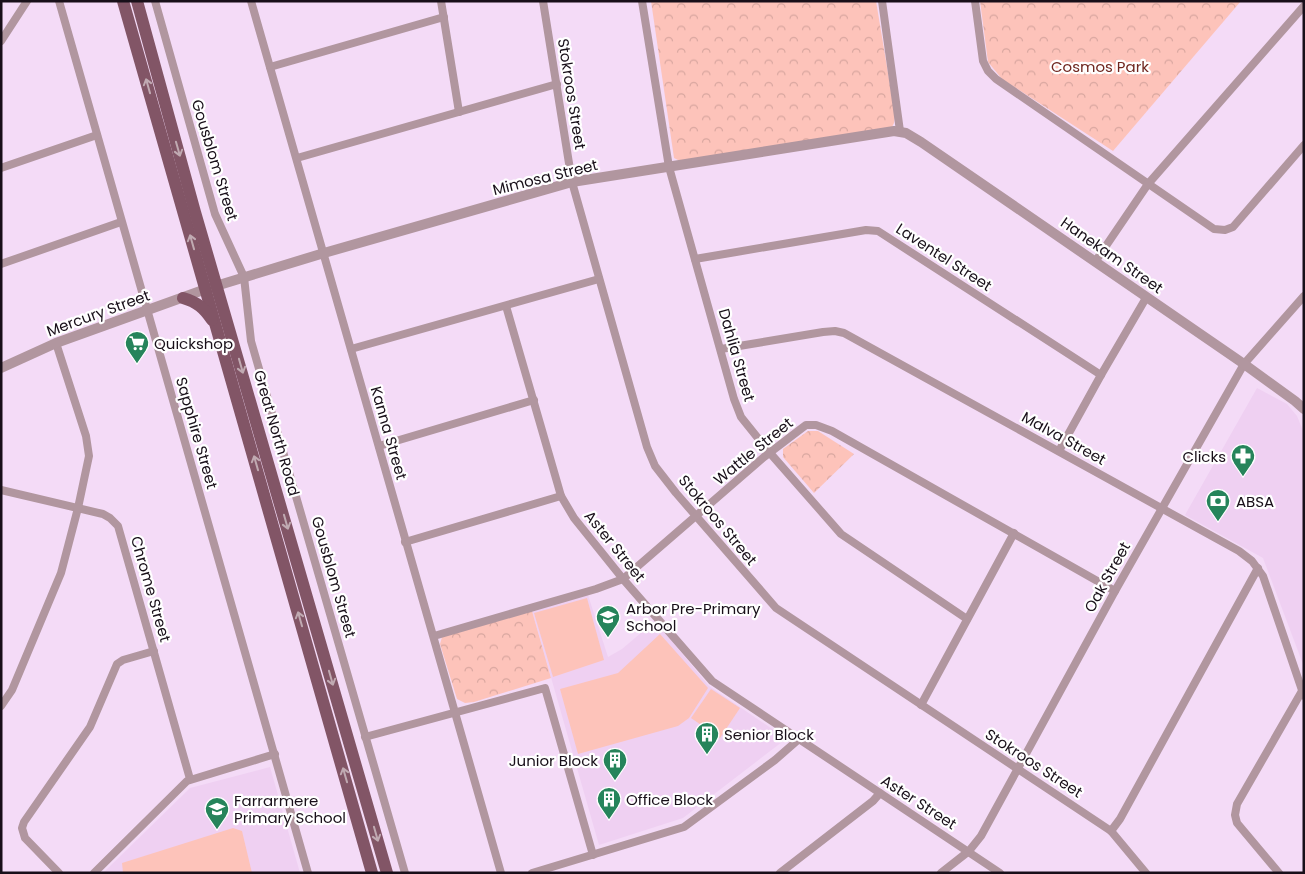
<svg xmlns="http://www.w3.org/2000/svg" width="1305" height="874" font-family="Poppins,sans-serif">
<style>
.built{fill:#efd0f2}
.forest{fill:url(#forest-crowns)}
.garden{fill:#fdc3ba}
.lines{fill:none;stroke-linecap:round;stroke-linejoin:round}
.minor{stroke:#b1969f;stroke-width:8}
.tertiary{stroke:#b1969f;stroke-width:10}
.primary{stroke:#825566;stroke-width:12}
.oneway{stroke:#c0aab2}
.labels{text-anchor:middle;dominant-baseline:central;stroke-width:4.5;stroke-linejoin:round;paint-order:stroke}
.park-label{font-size:15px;fill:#702720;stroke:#fff}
.street-label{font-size:15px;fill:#180f19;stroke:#fff}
.poi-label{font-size:15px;fill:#180f19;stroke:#fff;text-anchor:start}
</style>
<defs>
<pattern id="forest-crowns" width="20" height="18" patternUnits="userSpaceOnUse" patternTransform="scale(1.25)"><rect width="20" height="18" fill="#fdc3ba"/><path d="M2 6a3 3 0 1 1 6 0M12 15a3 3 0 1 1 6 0" fill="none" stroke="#d8a69f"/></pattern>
</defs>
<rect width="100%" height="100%" fill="#f4dbf7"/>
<!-- built -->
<g class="built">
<polygon points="1257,388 1287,404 1297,416 1304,433 1304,667 1263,558 1185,515"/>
<polygon points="588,595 608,657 622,649 655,621 709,686 781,735 782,742 683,818 599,845 532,611"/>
<polygon points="270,767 300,873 103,873 190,788"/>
</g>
<!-- forest -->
<g class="forest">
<polygon points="651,1 876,1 895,115 894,123 892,127 680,161 674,158"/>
<polygon points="980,1 1241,1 1113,151 1002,79 988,62"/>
<polygon points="808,431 818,431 854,454 814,493 783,457 783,449"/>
<polygon points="532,611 551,678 474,702 465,703 457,699 440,644 442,637"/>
</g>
<!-- garden -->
<g class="garden">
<polygon points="587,598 604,660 553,677 534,613"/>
<polygon points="660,634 708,688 689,718 678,726 578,754 560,689 618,673"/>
<polygon points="711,689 740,708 720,738 691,718"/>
<polygon points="233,828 242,831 252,873 123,873 122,863"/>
</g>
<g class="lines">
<!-- minor -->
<g class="minor">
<polyline points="59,1 308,873"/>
<polyline points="155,1 215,214 244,277 251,341 405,873"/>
<polyline points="251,1 501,873"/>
<polyline points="441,1 459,112"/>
<polyline points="543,1 572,182 647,447 655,466 676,493 776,608 1111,831 1146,873"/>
<polyline points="642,1 669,167 734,399 741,417 770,453 841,534 967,619"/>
<polyline points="882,1 900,131"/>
<polyline points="975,1 983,61 988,71 996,79 1214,229 1225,230 1233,227 1304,145"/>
<polyline points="1,41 27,1"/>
<polyline points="270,67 444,17"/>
<polyline points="297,158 557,84"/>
<polyline points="1,168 97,135"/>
<polyline points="695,259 866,230 878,231 1101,375"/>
<polyline points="1095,262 1148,184 1304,6"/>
<polyline points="1,264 121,222"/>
<polyline points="506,306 557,482 561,496 574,518 623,579 712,681 1000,873"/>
<polyline points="351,349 599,279"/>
<polyline points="721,349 823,332 835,331 844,333 1239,551 1252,561 1263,576 1304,696"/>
<polyline points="379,446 534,400"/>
<polyline points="1059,451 1101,375 1146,298"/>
<polyline points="1,490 103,514 110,518 118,526 190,779"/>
<polyline points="405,542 561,496"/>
<polyline points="434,636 596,589 623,579 764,457 802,428 806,425 816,425 832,431 1115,591"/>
<polyline points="921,705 1014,533"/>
<polyline points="1,706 12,690 61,573 78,508 89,456 86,436 56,343"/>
<polyline points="365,737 545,688 593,855"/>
<polyline points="1111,831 1120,819 1258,568"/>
<polyline points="59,873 25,838 22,828 24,822 90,727 117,664 123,660 154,651"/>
<polyline points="94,873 187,781 275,754"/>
<polyline points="532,873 684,827 775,760 799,739"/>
<polyline points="780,873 873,801 880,793"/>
<polyline points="941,873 969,851 981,836 1115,591 1244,364 1304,296"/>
<polyline points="1279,873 1237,823 1235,815 1237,804 1302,691"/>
</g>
<!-- tertiary -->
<polyline class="tertiary" points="1,368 56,343 206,289 324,253 572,182 894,131 906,133 921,142 1244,364 1295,401 1304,409"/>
<!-- primary -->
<g class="primary">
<polyline points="123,1 372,873"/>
<polyline points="137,1 195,212 387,873"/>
<path d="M183 298C197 302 204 308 212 320"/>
</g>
</g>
<!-- one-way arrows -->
<defs><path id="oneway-shaft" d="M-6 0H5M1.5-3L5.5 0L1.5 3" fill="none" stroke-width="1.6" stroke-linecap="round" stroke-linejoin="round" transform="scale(1.25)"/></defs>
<g class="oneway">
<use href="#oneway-shaft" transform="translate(148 86) rotate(-106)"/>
<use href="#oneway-shaft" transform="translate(178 149) rotate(74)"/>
<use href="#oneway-shaft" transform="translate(192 242) rotate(-106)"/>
<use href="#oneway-shaft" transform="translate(241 366) rotate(74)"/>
<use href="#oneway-shaft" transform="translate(256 463) rotate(-106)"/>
<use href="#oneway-shaft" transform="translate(286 522) rotate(74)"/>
<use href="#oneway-shaft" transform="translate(300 619) rotate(-106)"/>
<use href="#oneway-shaft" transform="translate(331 678) rotate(74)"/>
<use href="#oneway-shaft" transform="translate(345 775) rotate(-106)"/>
<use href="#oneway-shaft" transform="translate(376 834) rotate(74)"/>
</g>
<!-- icons -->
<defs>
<g id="supermarket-pin" transform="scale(1.25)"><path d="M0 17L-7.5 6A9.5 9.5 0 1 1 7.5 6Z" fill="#26845b" stroke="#fff"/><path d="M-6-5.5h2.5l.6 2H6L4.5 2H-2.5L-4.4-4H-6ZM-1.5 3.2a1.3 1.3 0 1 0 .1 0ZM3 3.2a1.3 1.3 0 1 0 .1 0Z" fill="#fff"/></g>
<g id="pharmacy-pin" transform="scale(1.25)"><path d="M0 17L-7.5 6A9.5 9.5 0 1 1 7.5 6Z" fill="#26845b" stroke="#fff"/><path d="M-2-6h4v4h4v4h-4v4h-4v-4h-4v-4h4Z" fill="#fff"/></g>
<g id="bank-pin" transform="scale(1.25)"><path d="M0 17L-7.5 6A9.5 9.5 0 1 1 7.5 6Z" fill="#26845b" stroke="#fff"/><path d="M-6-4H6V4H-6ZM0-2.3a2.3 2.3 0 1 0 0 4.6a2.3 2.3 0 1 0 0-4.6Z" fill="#fff"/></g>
<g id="school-pin" transform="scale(1.25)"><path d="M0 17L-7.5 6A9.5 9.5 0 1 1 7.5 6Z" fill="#26845b" stroke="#fff"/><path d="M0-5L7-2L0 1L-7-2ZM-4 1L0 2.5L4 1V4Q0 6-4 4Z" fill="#fff"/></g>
<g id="building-pin" transform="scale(1.25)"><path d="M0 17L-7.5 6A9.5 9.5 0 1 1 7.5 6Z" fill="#26845b" stroke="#fff"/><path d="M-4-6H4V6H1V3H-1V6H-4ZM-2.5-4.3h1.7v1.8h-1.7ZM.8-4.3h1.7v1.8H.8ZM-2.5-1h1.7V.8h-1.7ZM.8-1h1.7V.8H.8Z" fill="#fff"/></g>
</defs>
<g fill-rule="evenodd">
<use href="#supermarket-pin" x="137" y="343"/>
<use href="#pharmacy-pin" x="1243" y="456"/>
<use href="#bank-pin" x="1218" y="501"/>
<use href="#school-pin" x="608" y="617"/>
<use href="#building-pin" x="707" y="734"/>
<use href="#building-pin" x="615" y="760"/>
<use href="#building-pin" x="609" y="799"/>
<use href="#school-pin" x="217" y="809"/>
</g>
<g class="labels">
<!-- park labels -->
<g class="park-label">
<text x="1100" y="66">Cosmos Park</text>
</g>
<!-- street labels -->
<g class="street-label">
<text transform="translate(572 94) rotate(81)">Stokroos Street</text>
<text transform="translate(215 160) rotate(73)">Gousblom Street</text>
<text transform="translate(545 177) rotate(-14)">Mimosa Street</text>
<text transform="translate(1112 255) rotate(35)">Hanekam Street</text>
<text transform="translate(944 257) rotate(33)">Laventel Street</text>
<text transform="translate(98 313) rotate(-20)">Mercury Street</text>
<text transform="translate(737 355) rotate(74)">Dahlia Street</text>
<text transform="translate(197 433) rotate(74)">Sapphire Street</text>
<text transform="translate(277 433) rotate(74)">Great North Road</text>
<text transform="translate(389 433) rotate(74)">Kanna Street</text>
<text transform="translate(1064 438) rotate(29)">Malva Street</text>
<text transform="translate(753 451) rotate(-39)">Wattle Street</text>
<text transform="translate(718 520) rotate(50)">Stokroos Street</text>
<text transform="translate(615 546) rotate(51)">Aster Street</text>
<text transform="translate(334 577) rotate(74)">Gousblom Street</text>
<text transform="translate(1107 577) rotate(-61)">Oak Street</text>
<text transform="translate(151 589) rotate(74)">Chrome Street</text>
<text transform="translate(1034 763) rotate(33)">Stokroos Street</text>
<text transform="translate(919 802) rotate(33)">Aster Street</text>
</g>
<!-- poi labels -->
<g class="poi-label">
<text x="154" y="343">Quickshop</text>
<text x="1226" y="456" text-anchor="end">Clicks</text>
<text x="1236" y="501">ABSA</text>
<text x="626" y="608">Arbor Pre-Primary<tspan x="626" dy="17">School</tspan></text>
<text x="724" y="734">Senior Block</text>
<text x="598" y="760" text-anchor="end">Junior Block</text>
<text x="626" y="799">Office Block</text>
<text x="234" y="800">Farrarmere<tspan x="234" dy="17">Primary School</tspan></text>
</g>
</g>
<!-- border -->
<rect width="1305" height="874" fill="none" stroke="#180f19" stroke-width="5"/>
</svg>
